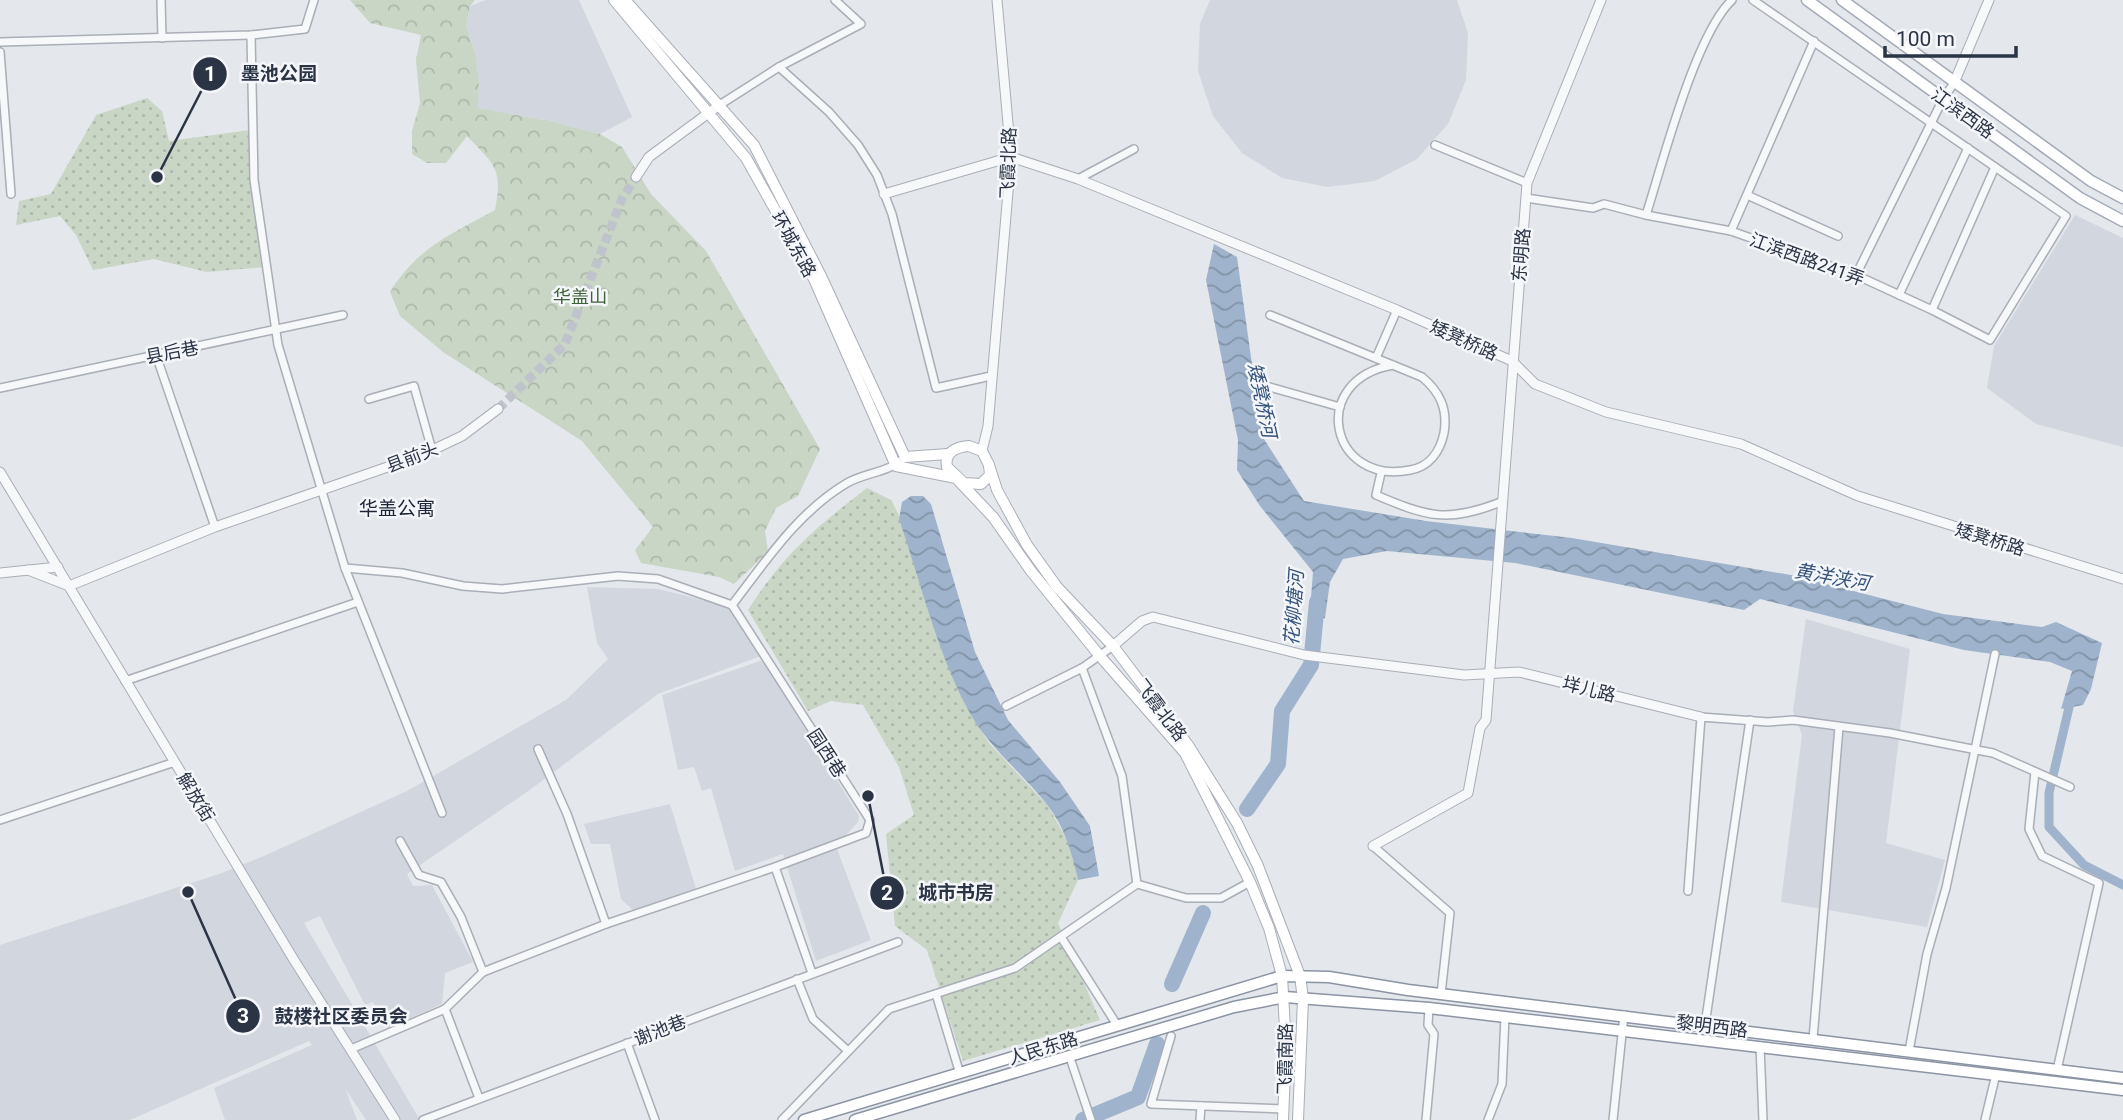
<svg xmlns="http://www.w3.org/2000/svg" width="2123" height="1120" font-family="Roboto,'Noto Sans SC',sans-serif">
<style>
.built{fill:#d2d6de}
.forest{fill:url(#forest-crowns)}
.park{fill:url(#park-dots)}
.water{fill:url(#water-waves)}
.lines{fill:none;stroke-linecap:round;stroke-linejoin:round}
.canal{stroke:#9fb4cc;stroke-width:9}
.river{stroke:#9fb4cc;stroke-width:16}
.tertiary-tunnel{stroke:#bfc3cb;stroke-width:9;stroke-dasharray:9 4.5;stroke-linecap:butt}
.minor-casing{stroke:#a9aeb7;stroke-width:10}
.tertiary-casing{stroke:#a9aeb7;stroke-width:11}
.secondary-casing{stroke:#a9aeb7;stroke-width:12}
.primary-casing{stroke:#a3abb8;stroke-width:13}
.trunk-casing{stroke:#8b94a3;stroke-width:13}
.minor{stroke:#f7f8fa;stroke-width:7}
.tertiary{stroke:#f7f8fa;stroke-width:9}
.secondary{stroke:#fff;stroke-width:10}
.primary{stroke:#fff;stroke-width:10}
.trunk{stroke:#fff;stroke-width:10}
.labels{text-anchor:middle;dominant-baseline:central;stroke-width:5;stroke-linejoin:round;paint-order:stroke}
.street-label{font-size:18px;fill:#2b3445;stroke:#f4f6f9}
.park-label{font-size:18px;fill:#3f6138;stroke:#f4f6f9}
.water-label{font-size:19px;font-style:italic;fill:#34527a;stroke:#f4f6f9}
.neighbourhood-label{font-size:19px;fill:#1d2536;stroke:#f4f6f9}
.leader{fill:none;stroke:#2b3445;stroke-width:2.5}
.callout-dot{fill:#2b3445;stroke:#f4f6f9;stroke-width:2.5}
.mark-label{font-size:21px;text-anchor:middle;font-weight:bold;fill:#fff}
.callout-label{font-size:19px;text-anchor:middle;font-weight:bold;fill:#2b3445;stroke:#f4f6f9;stroke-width:5;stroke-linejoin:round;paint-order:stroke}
</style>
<defs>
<pattern id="forest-crowns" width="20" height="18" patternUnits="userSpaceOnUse" patternTransform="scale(1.75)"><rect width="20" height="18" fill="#c9d6c5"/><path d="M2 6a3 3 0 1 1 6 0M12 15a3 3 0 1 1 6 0" fill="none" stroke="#adb8ab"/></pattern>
<pattern id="park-dots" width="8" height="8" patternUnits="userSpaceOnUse" patternTransform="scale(1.75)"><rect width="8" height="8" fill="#c9d6c5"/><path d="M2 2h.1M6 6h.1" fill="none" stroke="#adb8ab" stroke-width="1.8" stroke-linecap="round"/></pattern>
<pattern id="water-waves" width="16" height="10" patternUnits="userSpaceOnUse" patternTransform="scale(1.75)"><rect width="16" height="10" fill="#9fb4cc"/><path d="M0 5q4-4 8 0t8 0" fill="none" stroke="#8293a7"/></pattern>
</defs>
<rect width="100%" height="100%" fill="#e4e7ec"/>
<!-- built -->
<g class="built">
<polygon points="486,0 579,0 632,117 600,134 550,121 477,108 479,82 475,52 466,26 470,6"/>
<polygon points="1210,0 1457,0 1468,33 1466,80 1448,124 1417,159 1375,181 1328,187 1282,178 1242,153 1213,116 1198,71 1200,24"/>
<polygon points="2075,215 2123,238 2123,447 2036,424 1987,388 1994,346"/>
<polygon points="587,587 658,589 727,606 761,656 658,694 527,792 407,874 413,886 432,885 473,962 445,973 442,1004 387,1028 373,1002 365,1005 320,916 304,923 420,1120 366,1120 345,1088 357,1120 225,1120 214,1088 312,1045 309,1041 130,1120 0,1120 0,945 222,873 264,856 407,791 566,700 608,659 597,643"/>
<polygon points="1806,619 1910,649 1886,843 1945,860 1927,927 1781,902 1802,735 1793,711"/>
<polygon points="763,660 859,816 858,822 836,846 871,940 816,961 783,854 735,871 711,788 702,791 694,767 678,770 662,695"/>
<polygon points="670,804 697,892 634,911 621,899 610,844 591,844 584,824"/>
</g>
<!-- forest -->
<path class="forest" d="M350 0H475L470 6 466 26 475 52 479 82 478 108 550 121 600 134 622 147 651 194 706 251 820 449 798 496 776 508 765 531 768 552 734 584 719 577 641 563 635 550 653 527 582 441 443 352 400 316 390 292C419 246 450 235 495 210 503 169 495 165 467 136L446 163H427L412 154V131L420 103 416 60 421 35 370 23Z"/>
<!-- park -->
<g class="park">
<polygon points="147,98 162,111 169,141 250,130 265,267 207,272 154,259 93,270 76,235 60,216 16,225 19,201 51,194 96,115"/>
<path d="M867 488 891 500 898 513 942 648 966 706 989 743 1048 806 1071 847 1078 880 1058 923 1100 1020 963 1061 927 950 895 926 886 834 914 815 899 767 863 705 831 701 808 711 748 610C784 554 815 528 867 488Z"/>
</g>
<!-- water -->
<g class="water">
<polygon points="1214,244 1237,257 1262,436 1304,501 1426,521 1572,538 1791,575 1943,614 2042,627 2056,622 2102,643 2091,689 2083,705 2061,709 2072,671 2050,662 1964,650 1760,599 1744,610 1515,563 1387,551 1343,559 1330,582 1325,618 1309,623 1313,572 1260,506 1237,470 1238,440 1206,280"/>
<path d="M911 496H923L931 504 975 652 1008 720 1060 782 1090 826 1099 876 1078 880C1072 853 1065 828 1048 806 1021 771 986 746 966 706 936 648 920 580 899 519L902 502Z"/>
</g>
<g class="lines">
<!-- canal -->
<polyline class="canal" points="2071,699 2049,793 2049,827 2084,865 2123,885"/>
<!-- river -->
<g class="river">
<polyline points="1247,809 1278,764 1282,711 1311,665 1317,602"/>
<polyline points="1172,984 1203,913"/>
<polyline points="1083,1120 1138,1097 1157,1044"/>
</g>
<!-- tertiary-tunnel -->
<polyline class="tertiary-tunnel" points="498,409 565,344 622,199 636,177"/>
<!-- minor casing -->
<g class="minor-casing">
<g id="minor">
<polyline points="161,0 162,38"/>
<polyline points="1753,0 2066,216 1990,340 1932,310"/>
<polyline points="251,35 254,180 278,345 345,568 442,813"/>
<polyline points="0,42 251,35 305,29 314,0"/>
<polyline points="0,52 11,194"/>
<polyline points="779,67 829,112 858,145 877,175 892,214 936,388 991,376"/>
<polyline points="718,106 779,67 861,24 835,0"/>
<polyline points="1435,145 1527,183"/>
<polyline points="1078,179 1134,149"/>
<polyline points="1747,195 1838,236"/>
<polyline points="1526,198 1593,208 1604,204 1646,215 1731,231 1856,275 1932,310 1995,167"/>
<path d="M1646 215C1663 162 1695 35 1732 0"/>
<polyline points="1731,231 1814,41"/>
<polyline points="1856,275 1943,99 1954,83"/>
<polyline points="1899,295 1968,148"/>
<path d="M1270 315 1422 377C1440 392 1448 409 1444 433 1440 452 1429 467 1410 470 1330 486 1307 380 1393 365"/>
<polyline points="156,355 215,527"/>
<polyline points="1376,358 1397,310"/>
<polyline points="1266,386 1340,407"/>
<polyline points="0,388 343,315"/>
<polyline points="369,399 414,386 432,450"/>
<path d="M1381 473 1376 495C1428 517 1447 523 1501 502"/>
<polyline points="345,568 402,573 463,586 502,589 618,576 658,579 732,605"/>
<polyline points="732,605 870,820 866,833 775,867 812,973"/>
<path d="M732 605C766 561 798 512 847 483 866 472 889 473 905 457"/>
<polyline points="1082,668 1122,776 1137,884"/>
<polyline points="125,681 358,602"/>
<polyline points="1006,706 1082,668 1113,646"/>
<polyline points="538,749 567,814 606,924"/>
<polyline points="2035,772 2029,829 2042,856 2099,883 2057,1070"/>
<polyline points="0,820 175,762"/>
<polyline points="400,841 419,875 441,882 461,917 483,972"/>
<polyline points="1373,846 1450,913 1441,994"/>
<polyline points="1688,891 1701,717 1768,722 1793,720 1890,733 1977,750 1993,753 2070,787"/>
<polyline points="1061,937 1117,1025"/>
<polyline points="797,979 813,1019 847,1050"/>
<polyline points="936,994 960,1074"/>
<polyline points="445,1009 479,1098"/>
<polyline points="1705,1025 1750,720"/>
<polyline points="1171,1036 1151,1104 1284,1109"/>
<polyline points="1813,1039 1839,727"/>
<polyline points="627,1043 655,1120"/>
<polyline points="1760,1046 1763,1120"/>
<polyline points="351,1049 445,1009 483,972 606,924 775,867"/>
<polyline points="1909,1051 1927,954 1946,888 1995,654"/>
<polyline points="1069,1055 1091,1120"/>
<polyline points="423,1120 898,942"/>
<polyline points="782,1120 889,1009 1015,968 1137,884 1186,898 1221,898 1250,882"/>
<polyline points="1200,1120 1201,1106"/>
<polyline points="1426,1120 1434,1034 1428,1025 1429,1008"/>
<polyline points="1488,1120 1502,1084 1505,1016"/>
<polyline points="1613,1120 1624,1015"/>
<polyline points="1985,1120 1996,1074"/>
</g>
</g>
<!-- tertiary casing -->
<g class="tertiary-casing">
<g id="tertiary">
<polyline points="1954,83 1989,0"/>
<polyline points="636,177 649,157 718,106"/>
<polyline points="884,194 1011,157 1078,179 1397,310 1512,361 1535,384 1606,412 1741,444 1858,496 2123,579"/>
<polyline points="982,451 988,426 1011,157 997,0"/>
<polyline points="0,472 294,960 395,1120"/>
<polyline points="28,570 69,586 215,527 422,455 462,436 498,409"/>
<polyline points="0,573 58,567"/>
<polyline points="1113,646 1142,621 1153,617 1304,655 1464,675 1519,672 1701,717"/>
<polyline points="1373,846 1468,793 1480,728 1486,720 1527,183 1601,0"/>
</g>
</g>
<!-- secondary casing -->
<g class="secondary-casing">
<g id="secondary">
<polyline points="614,0 746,158 814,279 896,466 956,478 993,517 1031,571 1099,655 1185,753 1250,882 1269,928 1282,976 1286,1046 1283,1120"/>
<polyline points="625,0 754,145 821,276 905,457 948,454"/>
<path d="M969 446 982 451 989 465 990 475 981 484 964 483 947 467C944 452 956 447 969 446Z"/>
<polyline points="989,465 997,490 1027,545 1057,587 1113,646 1188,745 1237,823 1258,866 1300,976 1303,999 1298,1120"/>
</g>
</g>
<!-- primary casing -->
<g class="primary-casing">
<g id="primary">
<polyline points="1807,0 2080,198 2123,221"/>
<polyline points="1842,0 2091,181 2123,198"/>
</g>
</g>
<!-- trunk casing -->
<g class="trunk-casing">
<g id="trunk">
<polyline points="804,1120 1282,976 1329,977 1408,990 2123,1078"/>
<polyline points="855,1120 1234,1007 1285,997 1429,1008 2123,1090"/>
</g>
</g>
<!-- minor -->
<use href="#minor" class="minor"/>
<!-- tertiary -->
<use href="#tertiary" class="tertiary"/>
<!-- secondary -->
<use href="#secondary" class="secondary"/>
<!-- primary -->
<use href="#primary" class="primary"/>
<!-- trunk -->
<use href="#trunk" class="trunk"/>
</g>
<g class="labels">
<!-- street labels -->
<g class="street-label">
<text transform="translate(1963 113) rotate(36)">江滨西路</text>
<text transform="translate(1008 163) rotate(-88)">飞霞北路</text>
<text transform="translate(794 244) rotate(61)">环城东路</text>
<text transform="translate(1521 255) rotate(-85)">东明路</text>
<text transform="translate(1807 259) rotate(20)">江滨西路241弄</text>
<text transform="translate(1464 340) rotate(24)">矮凳桥路</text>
<text transform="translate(172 352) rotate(-11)">县后巷</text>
<text transform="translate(412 457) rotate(-21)">县前头</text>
<text transform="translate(1990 539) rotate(17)">矮凳桥路</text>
<text transform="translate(1589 689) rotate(14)">垟儿路</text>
<text transform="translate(1161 710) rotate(53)">飞霞北路</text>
<text transform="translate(827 753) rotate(57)">园西巷</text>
<text transform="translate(196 797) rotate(59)">解放街</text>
<text transform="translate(1712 1026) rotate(7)">黎明西路</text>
<text transform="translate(660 1030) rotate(-21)">谢池巷</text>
<text transform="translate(1043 1048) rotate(-17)">人民东路</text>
<text transform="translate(1285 1059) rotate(-89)">飞霞南路</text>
</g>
<!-- park labels -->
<g class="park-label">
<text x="580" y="296">华盖山</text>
</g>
<!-- water labels -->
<g class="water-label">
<text transform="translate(1262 400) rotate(78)">矮凳桥河</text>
<text transform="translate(1832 577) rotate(10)">黄洋浃河</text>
<text transform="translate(1294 608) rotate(-86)">花柳塘河</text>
</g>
<!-- neighbourhood labels -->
<g class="neighbourhood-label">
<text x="397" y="508">华盖公寓</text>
</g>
</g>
<!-- callouts -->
<path class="leader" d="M157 177L210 74M868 796L887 893M188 892L243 1016"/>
<g class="callout-dot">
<circle cx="157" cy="177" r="7"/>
<circle cx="868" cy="796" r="7"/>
<circle cx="188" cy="892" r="7"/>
<circle cx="210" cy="74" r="18"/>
<circle cx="887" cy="893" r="18"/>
<circle cx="243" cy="1016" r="18"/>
</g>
<g class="mark-label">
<text x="210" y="81">1</text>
<text x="887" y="900">2</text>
<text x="243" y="1023">3</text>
</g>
<g class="callout-label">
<text x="279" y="80">墨池公园</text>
<text x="956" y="899">城市书房</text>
<text x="341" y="1023">鼓楼社区委员会</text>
</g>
<!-- scale -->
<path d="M1885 46v10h131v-10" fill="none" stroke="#2b3445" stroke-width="3.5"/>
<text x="1896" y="46" font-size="21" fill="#2b3445" stroke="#f4f6f9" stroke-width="5" paint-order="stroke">100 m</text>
</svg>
